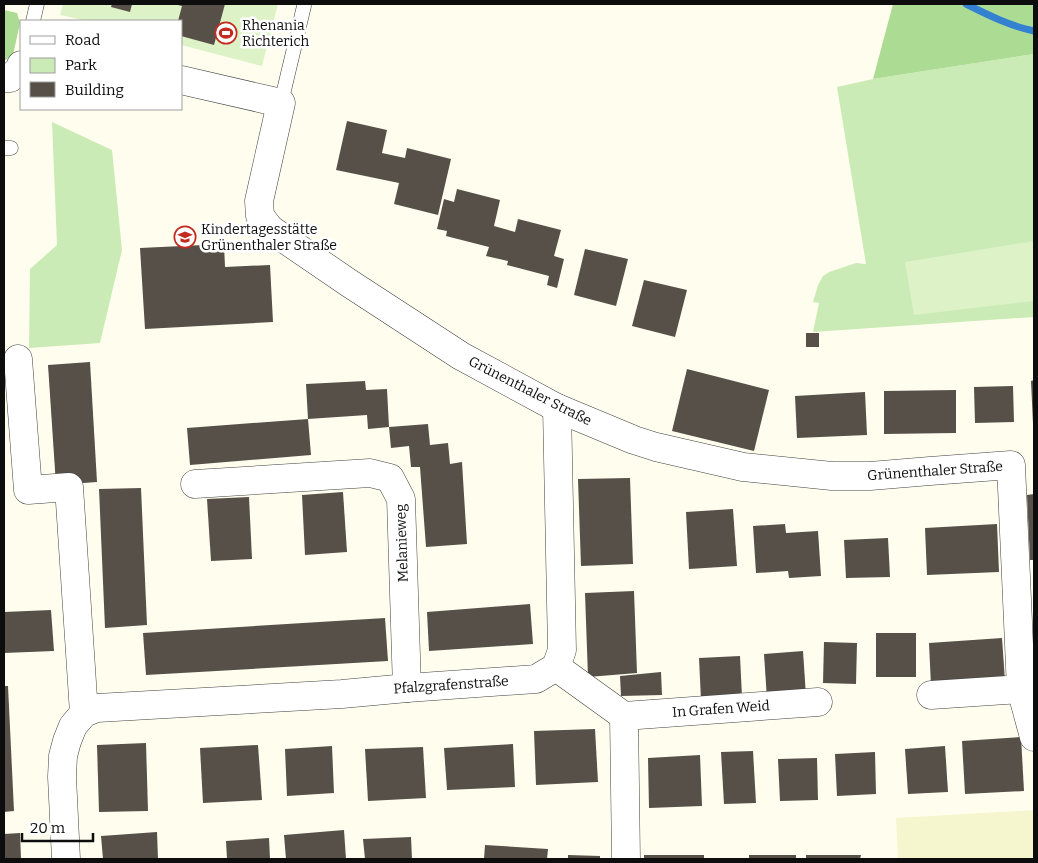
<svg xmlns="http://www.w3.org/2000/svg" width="1038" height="863" font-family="Bitter,serif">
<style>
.farmland{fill:#f5f6cd}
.green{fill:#cbebb6}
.forest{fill:#acdc94}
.pitch{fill:#def2c8}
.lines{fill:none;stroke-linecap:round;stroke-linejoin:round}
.stream{stroke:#3481d2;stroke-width:7}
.building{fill:#565049}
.lane-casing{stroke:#404040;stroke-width:15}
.street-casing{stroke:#404040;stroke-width:29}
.lane{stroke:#fff;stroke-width:14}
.street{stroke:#fff;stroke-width:28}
.labels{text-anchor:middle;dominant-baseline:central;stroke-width:5;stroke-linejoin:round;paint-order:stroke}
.poi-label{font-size:14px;fill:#0d0d0d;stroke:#fff;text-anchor:start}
.street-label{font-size:14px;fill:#0d0d0d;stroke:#fff}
</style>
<rect width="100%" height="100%" fill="#fffeee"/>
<!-- farmland -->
<polygon class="farmland" points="1034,810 1034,859 898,859 896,818"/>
<!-- green -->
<g class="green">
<polygon points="1034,54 1034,317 813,332 819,303 813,302 818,285 823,276 829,272 856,263 866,264 837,87 873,79"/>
<polygon points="52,122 112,150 122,250 100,343 29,348 30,269 57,245"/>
</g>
<!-- forest -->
<g class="forest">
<polygon points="893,4 1034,4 1034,54 873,79"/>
<polygon points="4,10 17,13 20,23 13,55 4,61"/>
</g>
<!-- pitch -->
<g class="pitch">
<polygon points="63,4 278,4 262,66 181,45 181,21 87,21 60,15"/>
<polygon points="1034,241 1034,301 914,315 905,262"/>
</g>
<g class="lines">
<!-- stream -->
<path class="stream" d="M966 4C988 15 1010 26 1034 31"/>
</g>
<!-- building -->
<g class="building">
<polygon points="112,4 132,4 130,12 111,7"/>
<polygon points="174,4 225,4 214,45 181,36 181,21 178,21 182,6"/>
<polygon points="347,121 387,130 382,153 405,158 407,148 451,159 438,215 394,204 399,183 336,170"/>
<polygon points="457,189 500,200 494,226 515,232 518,219 561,230 554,256 564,259 557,288 547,285 549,276 507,265 508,261 486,256 489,247 446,236 447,231 437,229 444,199 454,202"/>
<polygon points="224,244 225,267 270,265 273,322 145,329 140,248"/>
<polygon points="585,249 628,259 616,306 574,295"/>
<polygon points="644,280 687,290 675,337 632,326"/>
<rect x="806" y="333" width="13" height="14"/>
<polygon points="90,362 97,482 56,485 48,365"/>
<polygon points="687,369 769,390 754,451 672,431"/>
<polygon points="1034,380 1034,424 1033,424 1031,381"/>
<polygon points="365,381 366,390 387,389 389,427 368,429 367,415 308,419 306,384"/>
<polygon points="1013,386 1014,422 975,423 974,387"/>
<polygon points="956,390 956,433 884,434 884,391"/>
<polygon points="865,392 867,435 797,438 795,396"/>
<polygon points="308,419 311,455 190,465 187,428"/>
<polygon points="428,424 430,445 448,443 450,464 462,462 467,544 426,547 420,467 411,467 409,446 391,448 389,427"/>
<polygon points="630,478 633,564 581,566 578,479"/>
<polygon points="141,488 147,625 105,628 99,489"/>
<polygon points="343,492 347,552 305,555 302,495"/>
<polygon points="1034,494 1034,560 1030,560 1027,495"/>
<polygon points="249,497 252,559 211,561 207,499"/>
<polygon points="733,509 737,566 689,569 686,512"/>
<polygon points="785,524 786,533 818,531 821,576 789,578 788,571 756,573 753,526"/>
<polygon points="997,524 999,572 927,575 925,528"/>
<polygon points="888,538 890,577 846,578 844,540"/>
<polygon points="634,591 637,673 588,677 585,593"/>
<polygon points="530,604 533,644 429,651 427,612"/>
<polygon points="51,610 54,651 4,653 4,612"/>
<polygon points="385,618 388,661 146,675 143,633"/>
<rect x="876" y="633" width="40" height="44"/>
<polygon points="1002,638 1005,681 931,686 929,643"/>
<polygon points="824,642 857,643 856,684 823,683"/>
<polygon points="803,651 806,696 767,699 764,654"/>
<polygon points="740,656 742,697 701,700 699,658"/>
<polygon points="661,672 662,695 621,696 620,676"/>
<polygon points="4,686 8,686 14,811 4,812"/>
<polygon points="595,729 598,782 536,785 534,731"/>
<polygon points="1021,737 1024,791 965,794 962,741"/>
<polygon points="146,743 148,811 99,812 97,745"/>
<polygon points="513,744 515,787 447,790 444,748"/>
<polygon points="258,745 262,800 203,803 200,748"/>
<polygon points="332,746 334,793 287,796 285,749"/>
<polygon points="945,746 948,792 908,794 905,749"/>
<polygon points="423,747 426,798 368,801 365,749"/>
<polygon points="753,751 756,803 724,804 721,752"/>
<polygon points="875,752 876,794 837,796 835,754"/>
<polygon points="700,755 702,806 649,808 648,758"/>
<polygon points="817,758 818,800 780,801 778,759"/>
<polygon points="344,830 346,859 286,859 284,835"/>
<polygon points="157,832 158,859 103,859 101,836"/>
<polygon points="20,833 21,859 4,859 4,834"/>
<polygon points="411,837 412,859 365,859 363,839"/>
<polygon points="269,838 270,859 227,859 226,841"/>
<polygon points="485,845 548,849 547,859 484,859"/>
<polygon points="568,855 600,856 600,859 568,859"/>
<rect x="644" y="855" width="60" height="4"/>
<rect x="749" y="855" width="47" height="4"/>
<polygon points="806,855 861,855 860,859 806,859"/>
</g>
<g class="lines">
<!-- lane casing -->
<g class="lane-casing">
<g id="lane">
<polyline points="33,21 37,4"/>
<polyline points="281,103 304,6"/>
<polyline points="4,148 11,148"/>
</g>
</g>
<!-- street casing -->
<g class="street-casing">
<g id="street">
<polyline points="4,78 10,78 20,69 21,65"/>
<polyline points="181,80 281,103 259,201 260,216 270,229 349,283 461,356 557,408 634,440 656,447 743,467 832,476 870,476 930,471 1011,465 1021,689 1034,737"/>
<polyline points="18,359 28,490 69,487 84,713"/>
<polyline points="195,484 370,473 390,478 401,499 407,688"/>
<polyline points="556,667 624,716 818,702"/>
<polyline points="931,695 1021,689"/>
<polyline points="624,716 626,859"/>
<polyline points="66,859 62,777 63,756 67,741 73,726 84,713 97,708 342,694 407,688 536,679 556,667 562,650 557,408"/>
</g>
</g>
<!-- lane -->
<use href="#lane" class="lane"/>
<!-- street -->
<use href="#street" class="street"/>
</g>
<!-- icons -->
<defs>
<g id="stadium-ring" transform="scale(1.125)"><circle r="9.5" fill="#fff" stroke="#c32b20" stroke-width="1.5"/><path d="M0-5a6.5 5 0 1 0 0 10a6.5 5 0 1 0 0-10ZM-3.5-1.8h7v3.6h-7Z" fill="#c32b20"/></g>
<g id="school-ring" transform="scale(1.125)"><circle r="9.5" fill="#fff" stroke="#c32b20" stroke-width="1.5"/><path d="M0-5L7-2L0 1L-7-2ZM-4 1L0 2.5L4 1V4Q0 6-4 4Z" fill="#c32b20"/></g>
</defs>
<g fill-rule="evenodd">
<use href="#stadium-ring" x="226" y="33"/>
<use href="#school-ring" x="185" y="237"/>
</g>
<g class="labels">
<!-- poi labels -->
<g class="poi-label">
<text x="242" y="25">Rhenania<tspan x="242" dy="16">Richterich</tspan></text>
<text x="201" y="229">Kindertagesstätte<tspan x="201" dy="16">Grünenthaler Straße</tspan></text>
</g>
<!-- street labels -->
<g class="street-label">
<text transform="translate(530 391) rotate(27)">Grünenthaler Straße</text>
<text transform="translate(935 471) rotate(-4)">Grünenthaler Straße</text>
<text transform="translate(402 543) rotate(-92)">Melanieweg</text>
<text transform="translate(451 685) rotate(-4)">Pfalzgrafenstraße</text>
<text transform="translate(721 709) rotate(-4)">In Grafen Weid</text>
</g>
</g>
<!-- border -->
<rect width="1038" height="863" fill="none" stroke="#0d0d0d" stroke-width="10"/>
<!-- legend -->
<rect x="20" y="20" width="162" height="90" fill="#ffffff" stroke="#9e9e9e"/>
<rect x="30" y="36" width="25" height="8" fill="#ffffff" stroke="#9e9e9e"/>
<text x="65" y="45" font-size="15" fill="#0d0d0d">Road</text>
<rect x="30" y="58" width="25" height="15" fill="#cbebb6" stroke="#9e9e9e"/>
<text x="65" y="70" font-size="15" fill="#0d0d0d">Park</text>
<rect x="30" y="82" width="25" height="15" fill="#565049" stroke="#9e9e9e"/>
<text x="65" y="95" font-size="15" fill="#0d0d0d">Building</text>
<!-- scale -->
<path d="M22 833v8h71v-8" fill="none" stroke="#0d0d0d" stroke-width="2.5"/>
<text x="30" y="833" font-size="15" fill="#0d0d0d" stroke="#ffffff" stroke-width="4" paint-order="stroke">20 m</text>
</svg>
